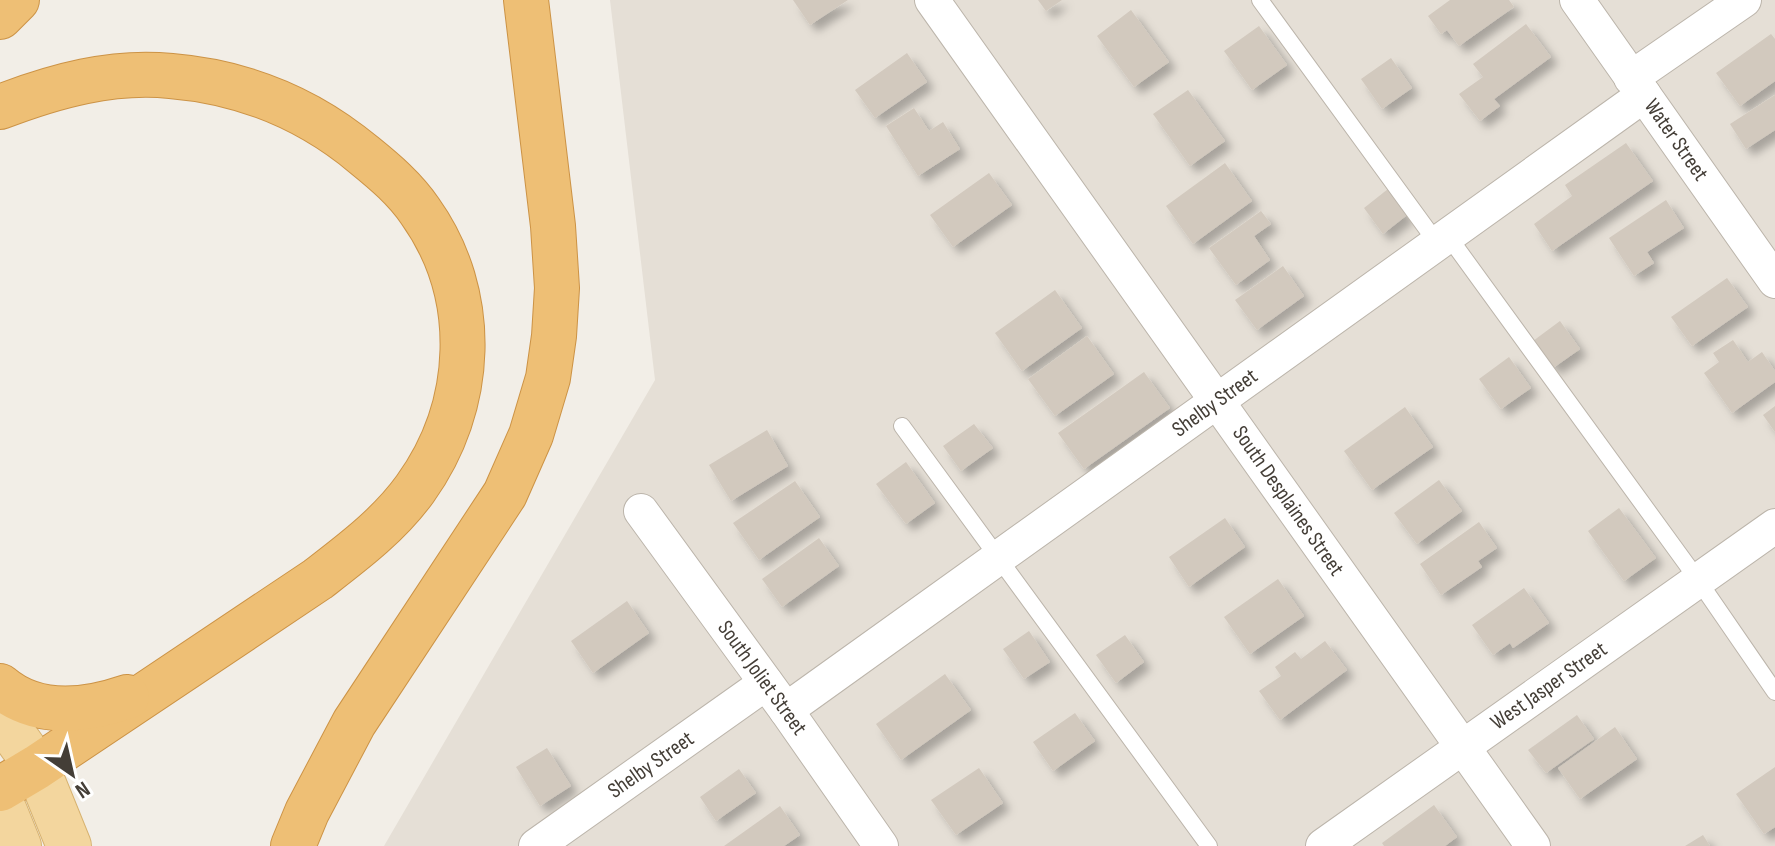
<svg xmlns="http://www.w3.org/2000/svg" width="1775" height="846" font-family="'Sofia Sans Condensed',sans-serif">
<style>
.residential{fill:#e5dfd6}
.building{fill:#d2c9be;filter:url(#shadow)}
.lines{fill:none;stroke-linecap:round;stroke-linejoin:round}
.service-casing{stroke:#bcb5ab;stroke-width:18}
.minor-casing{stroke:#bcb5ab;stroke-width:36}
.primary-casing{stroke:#d7b270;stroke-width:46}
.motorway-casing{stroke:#cc9346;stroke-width:46}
.service{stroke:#fff;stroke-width:16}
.minor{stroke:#fff;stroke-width:34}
.primary{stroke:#f3d69e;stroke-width:44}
.motorway{stroke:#eebf75;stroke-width:44}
.labels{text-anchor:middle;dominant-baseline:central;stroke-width:6;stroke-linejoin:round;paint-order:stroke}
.street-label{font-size:22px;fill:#443e37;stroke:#fff}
</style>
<defs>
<filter id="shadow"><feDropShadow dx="7" dy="7" stdDeviation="4" flood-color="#0004"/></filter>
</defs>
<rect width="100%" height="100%" fill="#f2eee7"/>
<!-- residential -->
<polygon class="residential" points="610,0 1775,0 1775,846 384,846 655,380"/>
<!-- building -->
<g class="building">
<polygon points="793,0 848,0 810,25"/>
<polygon points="1038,0 1062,0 1046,11"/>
<polygon points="1450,0 1509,0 1514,7 1459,46 1447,30 1441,34 1428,16"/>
<polygon points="1131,10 1169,62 1134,87 1097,36"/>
<polygon points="1526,24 1551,57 1494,99 1500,106 1480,121 1459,94 1483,77 1473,64"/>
<polygon points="1259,26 1287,65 1252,90 1224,51"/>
<polygon points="1771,34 1775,39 1775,81 1740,106 1716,73"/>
<polygon points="907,53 927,82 875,118 855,90"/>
<polygon points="1391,58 1412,88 1382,109 1361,79"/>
<polygon points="1188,90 1225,141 1190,166 1153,114"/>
<polygon points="1775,95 1775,130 1746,149 1730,124"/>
<polygon points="914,108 929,131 943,122 960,149 918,176 886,126"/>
<polygon points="1626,143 1653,181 1552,251 1534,224 1572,196 1565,185"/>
<polygon points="1225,163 1252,201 1193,244 1166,206"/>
<polygon points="989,173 1012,205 953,247 930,215"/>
<polygon points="1388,189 1407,215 1383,234 1364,208"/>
<polygon points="1666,200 1684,228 1647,252 1654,263 1634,276 1609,238"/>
<polygon points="1261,211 1271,224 1254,236 1270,260 1236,285 1209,248"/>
<polygon points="1283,266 1304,296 1257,330 1235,300"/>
<polygon points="1727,278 1748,307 1692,346 1671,317"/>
<polygon points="1055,290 1082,328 1022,371 995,333"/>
<polygon points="1560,321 1580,349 1553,368 1533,341"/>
<polygon points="1087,336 1114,374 1055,416 1028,379"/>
<polygon points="1733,340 1748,362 1762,352 1775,371 1775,382 1732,413 1704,373 1719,362 1713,353"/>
<polygon points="1509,357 1531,388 1501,409 1479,379"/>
<polygon points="1144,372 1170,408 1084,469 1058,433"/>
<polygon points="1775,406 1775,432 1763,415"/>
<polygon points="1405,407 1433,447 1372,490 1344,451"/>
<polygon points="974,424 993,448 961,471 943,446"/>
<polygon points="767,430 788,466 731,501 709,465"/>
<polygon points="906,462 935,503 906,524 876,484"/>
<polygon points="1439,480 1462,511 1417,544 1394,513"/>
<polygon points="795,481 820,517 759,560 733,523"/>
<polygon points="1619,508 1656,558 1624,581 1588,531"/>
<polygon points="1225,518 1245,547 1189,587 1169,557"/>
<polygon points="1479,522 1497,548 1478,561 1482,567 1441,595 1420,564"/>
<polygon points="819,538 839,566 782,607 762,579"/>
<polygon points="1278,579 1304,616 1250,654 1224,617"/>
<polygon points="1524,588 1549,623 1513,648 1510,643 1493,655 1472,625"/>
<polygon points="627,601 649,633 593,673 571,641"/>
<polygon points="1029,631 1050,662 1024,679 1003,649"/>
<polygon points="1125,635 1144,662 1116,683 1096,655"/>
<polygon points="1325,641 1347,670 1280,720 1259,691 1281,676 1275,667 1295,652 1301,659"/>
<polygon points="945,674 971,710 901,760 876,724"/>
<polygon points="1075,713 1095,741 1053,771 1033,742"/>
<polygon points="1577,715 1594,739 1546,773 1528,750"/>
<polygon points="1615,727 1637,759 1580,799 1558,768"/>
<polygon points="547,748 571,786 540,806 516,767"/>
<polygon points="1775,767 1775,827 1764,834 1736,794"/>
<polygon points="979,768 1003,803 956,835 931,800"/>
<polygon points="739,769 756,793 716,821 700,797"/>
<polygon points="1434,805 1457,837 1445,846 1384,846 1382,843"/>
<polygon points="780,806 800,835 784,846 724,846"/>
<polygon points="1703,835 1710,846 1685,846"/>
</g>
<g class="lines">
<!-- service casing -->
<g class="service-casing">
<g id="service">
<polyline points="1260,0 1437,243"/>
<polyline points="1448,236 1698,580 1775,692"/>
<polyline points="902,426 1209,846"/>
</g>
</g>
<!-- minor casing -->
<g class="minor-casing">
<g id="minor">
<polyline points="932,0 1533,846"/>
<polyline points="1577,0 1775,281"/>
<polyline points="1631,78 1744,0"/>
<polyline points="641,511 786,710 881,846"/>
<polyline points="786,710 1644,95"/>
<polyline points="536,846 766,683"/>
<polyline points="1323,846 1775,526"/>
</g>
</g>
<!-- primary casing -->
<g class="primary-casing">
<g id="primary">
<polyline points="0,715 37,767 69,846"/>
<polyline points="0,799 19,846"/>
</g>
</g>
<!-- motorway casing -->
<g class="motorway-casing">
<g id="motorway">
<polyline points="0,17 17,0"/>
<path d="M0 107C55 86 112 70 171 76 243 82 309 109 364 155 385 172 405 189 420 211 480 295 475 406 415 489 389 525 353 552 318 579L37 767 0 789"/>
<path d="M0 686C36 717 86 711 127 697"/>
<polyline points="293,846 307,812 354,723 505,494 531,435 548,378 554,336 557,288 553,226 526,0"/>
</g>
</g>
<!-- service -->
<use href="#service" class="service"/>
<!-- minor -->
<use href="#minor" class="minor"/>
<!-- primary -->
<use href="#primary" class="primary"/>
<!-- motorway -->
<use href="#motorway" class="motorway"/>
</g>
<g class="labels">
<!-- street labels -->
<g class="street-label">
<text transform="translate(1676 140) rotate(55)">Water Street</text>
<text transform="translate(1215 403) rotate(-36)">Shelby Street</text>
<text transform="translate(1288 501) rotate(55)">South Desplaines Street</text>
<text transform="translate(762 678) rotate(54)">South Joliet Street</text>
<text transform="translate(1549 686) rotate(-35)">West Jasper Street</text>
<text transform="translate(651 765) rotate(-35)">Shelby Street</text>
</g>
</g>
<!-- north arrow -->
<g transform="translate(72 774) rotate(146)" stroke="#ffffff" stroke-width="6" paint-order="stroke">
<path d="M0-6L14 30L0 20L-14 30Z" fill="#443e37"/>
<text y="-12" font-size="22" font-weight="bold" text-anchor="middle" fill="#443e37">N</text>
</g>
</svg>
